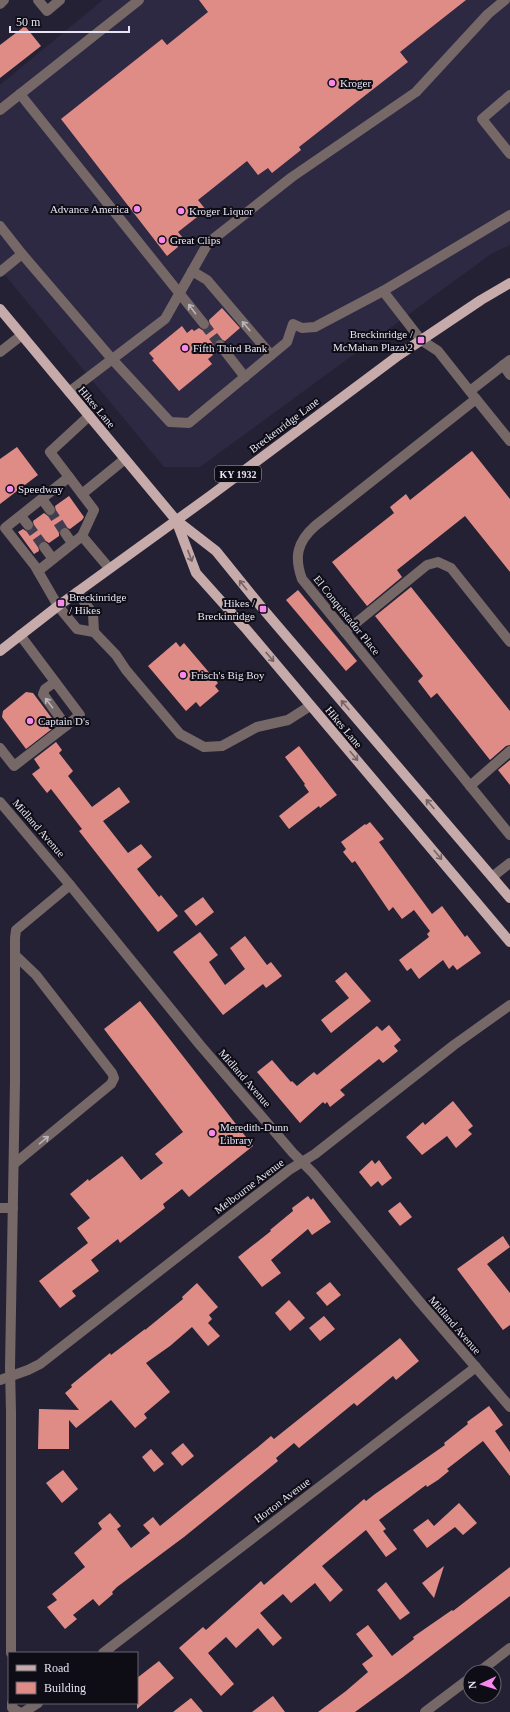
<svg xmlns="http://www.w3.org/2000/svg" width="510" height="1712" font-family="'Times New Roman',serif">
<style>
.built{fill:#2e2943}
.building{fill:#e08c86}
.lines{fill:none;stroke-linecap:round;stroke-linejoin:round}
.minor-tunnel{stroke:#423e52;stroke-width:10;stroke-dasharray:10 5;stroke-linecap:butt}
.minor{stroke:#756867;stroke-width:10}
.major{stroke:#c6abaa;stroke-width:10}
.oneway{stroke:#b9b3bb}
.oneway2{stroke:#736367}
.poi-dot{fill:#f788ec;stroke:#0e0c15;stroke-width:1.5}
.labels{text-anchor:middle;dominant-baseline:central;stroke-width:4;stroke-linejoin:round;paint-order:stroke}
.shield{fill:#0e0c15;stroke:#a6a4b0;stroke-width:1}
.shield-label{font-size:10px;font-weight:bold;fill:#e7e5f3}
.poi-label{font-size:11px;fill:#e7e5f3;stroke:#0e0c15;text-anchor:start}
.street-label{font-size:11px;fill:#e7e5f3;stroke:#0e0c15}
</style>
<rect width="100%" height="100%" fill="#252135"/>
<!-- built -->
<polygon class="built" points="103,0 510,0 510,245 491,254 200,467 164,467 0,269 0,85"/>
<!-- building -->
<g class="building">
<polygon points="199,0 466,0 400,52 408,62 299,147 301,150 272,173 268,168 258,175 247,161 198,200 206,210 178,232 183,238 176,244 178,247 167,256 61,119 162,39 167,45 208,12"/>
<polygon points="25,26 41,46 0,78 0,45"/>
<polygon points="222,308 240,328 225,341 219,339 216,340 214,346 215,349 211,352 213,355 208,359 212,364 179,391 152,360 154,359 149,353 182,326 187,333 192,329 194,331 199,328 202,330 208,329 210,326 209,320"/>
<polygon points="17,447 38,475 0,504 0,459"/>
<polygon points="472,451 510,499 510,572 465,516 397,570 402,577 367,606 332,562 394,513 390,507 406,494 410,500"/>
<polygon points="69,496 84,517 82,520 70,529 65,527 61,528 59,531 59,536 49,543 46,541 40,542 38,545 39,551 34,554 18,532 23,529 26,531 32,530 34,527 33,521 44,513 48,516 53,515 56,512 55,506"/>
<polygon points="411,587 510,711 510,745 506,746 490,760 437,693 431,698 418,681 423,676 375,616"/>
<polygon points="298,590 357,661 346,671 286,600"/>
<polygon points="176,642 180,647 184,643 218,683 215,686 219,691 200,707 196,702 186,711 148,666"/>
<polygon points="26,692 33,693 57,725 26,749 2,717 3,711"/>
<polygon points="56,742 62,750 59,753 73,771 68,776 92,807 119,787 130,802 103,821 128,853 141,844 152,857 137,869 159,897 161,895 178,916 158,932 79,831 82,829 51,789 47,793 32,774 40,768 34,759"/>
<polygon points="299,746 337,795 320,808 319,806 289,829 279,816 309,792 304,785 305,784 285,757"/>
<polygon points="510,760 510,785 498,770"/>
<polygon points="370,822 384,839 379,842 432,914 442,906 465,937 467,935 481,953 457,970 453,965 449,969 443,960 419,979 411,968 407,971 399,960 429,937 427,934 430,931 414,910 402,919 393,907 389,911 355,861 352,863 343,852 346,849 341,842 365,824 366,825"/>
<polygon points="203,897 214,912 196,926 184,911"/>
<polygon points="200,932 218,955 209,962 225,985 245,969 230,948 245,936 267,965 271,962 282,976 266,988 263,984 223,1015 173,952"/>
<polygon points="346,972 371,1001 331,1033 321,1020 349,998 335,981"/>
<polygon points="140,1001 253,1146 189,1197 182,1189 163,1204 165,1208 120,1243 118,1239 91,1260 99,1271 72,1291 76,1296 60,1308 39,1281 88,1243 77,1228 90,1218 70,1194 88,1179 89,1181 122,1156 141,1180 163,1163 155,1154 183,1132 104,1029"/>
<polygon points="389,1025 401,1040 394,1046 398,1051 383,1063 379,1059 340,1090 345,1095 330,1107 327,1102 325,1104 323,1102 300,1123 257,1072 272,1060 291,1082 292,1081 297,1086 314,1072 317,1075 377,1026 382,1031"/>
<polygon points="453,1101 473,1126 468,1130 472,1134 456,1148 447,1136 422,1155 406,1137 423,1122 425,1125"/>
<polygon points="372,1160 375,1164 379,1160 392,1178 382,1186 378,1181 371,1187 359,1172"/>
<polygon points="308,1196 311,1200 313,1198 331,1222 312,1235 308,1229 271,1260 281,1273 262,1287 238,1257 271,1231 270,1230 293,1211 292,1208"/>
<polygon points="400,1202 412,1217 400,1226 388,1211"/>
<polygon points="503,1236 510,1247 487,1264 510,1293 510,1325 503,1330 457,1269"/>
<polygon points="330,1282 341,1295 327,1306 316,1293"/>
<polygon points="197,1283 218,1307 209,1315 212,1319 208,1323 220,1336 208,1346 192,1327 170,1346 146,1363 170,1392 144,1414 147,1418 135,1428 111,1400 76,1428 69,1420 69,1449 38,1449 39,1409 79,1410 65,1393 72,1387 71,1385 110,1353 111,1355 145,1329 145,1330 183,1299 182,1297"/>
<polygon points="289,1300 305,1318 290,1331 275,1313"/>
<polygon points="324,1316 335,1329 320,1341 309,1328"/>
<polygon points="400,1338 419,1361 396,1380 393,1376 357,1406 354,1403 299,1448 294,1443 276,1458 278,1461 184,1537 117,1587 112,1592 113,1594 99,1606 93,1599 73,1615 77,1619 65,1629 47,1607 57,1600 52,1594 85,1567 74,1553 102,1529 98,1523 110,1513 121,1526 117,1529 131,1548 150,1533 143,1525 153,1517 160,1526 258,1447 271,1436 274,1439"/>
<polygon points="489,1406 503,1425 495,1431 510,1452 510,1476 483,1441 447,1469 449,1471 438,1480 427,1487 426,1485 379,1520 386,1529 383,1531 397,1549 386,1557 366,1530 322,1566 343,1590 330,1602 315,1583 291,1603 283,1594 260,1613 282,1638 273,1646 258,1628 236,1648 226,1637 208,1653 234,1684 221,1696 179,1648 203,1627 206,1630 261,1581 264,1585 364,1499 366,1501 375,1494 445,1445 444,1443 468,1424 467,1422"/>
<polygon points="183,1443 194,1456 182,1466 171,1453"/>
<polygon points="151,1449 164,1464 154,1472 142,1457"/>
<polygon points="63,1470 78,1489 62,1503 46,1483"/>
<polygon points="459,1503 477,1523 463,1535 455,1527 427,1548 413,1530 428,1519 434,1526"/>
<polygon points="444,1566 434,1598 422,1583"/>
<polygon points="510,1567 510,1596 403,1677 355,1712 318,1712 346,1691 368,1672 362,1664 373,1656 356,1634 368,1625 392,1656 414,1639 413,1637 452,1610 453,1611"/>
<polygon points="386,1582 410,1613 400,1620 377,1590"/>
<polygon points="159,1661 174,1678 137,1709 137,1678"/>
<polygon points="273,1696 285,1712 252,1712"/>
<polygon points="191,1698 203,1712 173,1712"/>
</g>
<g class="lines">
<!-- minor-tunnel -->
<g class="minor-tunnel">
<polyline points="204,324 220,345"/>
<polyline points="50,510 65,533"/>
<polyline points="28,525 44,547"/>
</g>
<!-- minor -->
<g class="minor">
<polyline points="38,0 47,11 60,0"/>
<polyline points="0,4 4,0"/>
<polyline points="20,94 204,324"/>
<polyline points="510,95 482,119 510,154"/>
<polyline points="0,110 139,0"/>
<polyline points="0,226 22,254 0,272"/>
<polyline points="22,254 112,359 170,422 189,423 287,342 293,324 302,328 315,327 383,291 510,215"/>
<polyline points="192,271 207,280 271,355"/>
<polyline points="383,291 421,340 438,351 476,399"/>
<polyline points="220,345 245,377"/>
<polyline points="0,352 22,335"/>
<polyline points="503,365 510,375"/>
<polyline points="470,391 510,360"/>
<polyline points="69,392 165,319 208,243 292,177 416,92 488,14 505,0"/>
<polyline points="89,416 50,452 69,477 5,528 35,566 58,606 77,629 94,632 116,655 126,670 180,734 204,747 222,746 257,727 288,720 310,706"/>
<path d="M510 441 476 399 315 526C297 542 294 557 302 579L510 835"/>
<polyline points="69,477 94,510 82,536 109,568"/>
<polyline points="82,494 125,459"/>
<polyline points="42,499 50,510"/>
<polyline points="21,516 28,525"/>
<polyline points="65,533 72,543"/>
<polyline points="44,547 53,559"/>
<polyline points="38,571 82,536"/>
<polyline points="77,592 93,614 94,632"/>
<polyline points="345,632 427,565 438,562 451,568 510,642"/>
<polyline points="55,682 45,689 43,694 66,726"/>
<polyline points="0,748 14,766 80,715 20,635"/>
<polyline points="470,786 510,751"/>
<polyline points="0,802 70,885 200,1045 293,1153 313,1173 419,1301 510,1407"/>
<polyline points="492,877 510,863"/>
<polyline points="14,1164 111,1084 114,1078 112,1073 36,975 15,955"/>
<polyline points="0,1208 13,1208"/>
<polyline points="0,1380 28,1370 40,1364 289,1170 315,1154 454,1045 510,1005"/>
<polyline points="11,1653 11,1412 10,1368 15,1082 15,938 16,930 70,885"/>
<polyline points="103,1653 476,1367"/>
<polyline points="479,1672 510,1648"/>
<polyline points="12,1703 12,1708 19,1712"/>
<polyline points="24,1712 38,1703"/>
<polyline points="425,1712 470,1678"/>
</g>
<!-- major -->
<g class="major">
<polyline points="0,309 176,520 216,551 263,609 510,898"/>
<polyline points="176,520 196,573 247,630 510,942"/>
<polyline points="0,651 58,606 210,496 399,355 481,300 510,283"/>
</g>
</g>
<!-- one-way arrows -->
<defs><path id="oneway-shaft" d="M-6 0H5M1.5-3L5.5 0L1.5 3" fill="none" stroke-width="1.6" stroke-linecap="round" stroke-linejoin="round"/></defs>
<g class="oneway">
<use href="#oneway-shaft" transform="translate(192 309) rotate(-127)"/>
<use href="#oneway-shaft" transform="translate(246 326) rotate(-130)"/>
<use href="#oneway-shaft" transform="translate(49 703) rotate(-127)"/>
<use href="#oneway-shaft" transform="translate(44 1140) rotate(-40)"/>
</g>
<g class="oneway2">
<use href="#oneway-shaft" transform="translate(190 556) rotate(69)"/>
<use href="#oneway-shaft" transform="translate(243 585) rotate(-129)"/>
<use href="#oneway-shaft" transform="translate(270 657) rotate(50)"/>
<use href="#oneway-shaft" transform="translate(345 705) rotate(-131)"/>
<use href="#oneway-shaft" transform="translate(354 756) rotate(50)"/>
<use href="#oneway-shaft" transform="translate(430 804) rotate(-131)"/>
<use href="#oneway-shaft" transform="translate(438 855) rotate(50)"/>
</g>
<!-- markers -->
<g class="poi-dot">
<circle cx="332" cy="83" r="4"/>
<circle cx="137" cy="209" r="4"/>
<circle cx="181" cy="211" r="4"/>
<circle cx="162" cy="240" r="4"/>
<rect x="417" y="336" width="8" height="8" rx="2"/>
<circle cx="185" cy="348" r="4"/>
<circle cx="10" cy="489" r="4"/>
<rect x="57" y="599" width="8" height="8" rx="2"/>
<rect x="259" y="605" width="8" height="8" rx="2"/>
<circle cx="183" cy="675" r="4"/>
<circle cx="30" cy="721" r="4"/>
<circle cx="212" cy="1133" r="4"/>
</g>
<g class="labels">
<!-- shield labels -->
<rect class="shield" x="215" y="466" width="46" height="16" rx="3"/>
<g class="shield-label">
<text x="238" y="474">KY 1932</text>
</g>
<!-- poi labels -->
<g class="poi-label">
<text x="340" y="83">Kroger</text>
<text x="129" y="209" text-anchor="end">Advance America</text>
<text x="189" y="211">Kroger Liquor</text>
<text x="170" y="240">Great Clips</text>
<text x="413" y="334" text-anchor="end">Breckinridge /<tspan x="413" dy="13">McMahan Plaza 2</tspan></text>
<text x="193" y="348">Fifth Third Bank</text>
<text x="18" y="489">Speedway</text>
<text x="69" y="597">Breckinridge<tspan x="69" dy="13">/ Hikes</tspan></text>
<text x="255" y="603" text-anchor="end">Hikes /<tspan x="255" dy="13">Breckinridge</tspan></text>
<text x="191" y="675">Frisch's Big Boy</text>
<text x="38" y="721">Captain D's</text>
<text x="220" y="1127">Meredith-Dunn<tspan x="220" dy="13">Library</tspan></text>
</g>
<!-- street labels -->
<g class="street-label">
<text transform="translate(97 407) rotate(50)">Hikes Lane</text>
<text transform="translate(284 425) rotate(-37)">Breckenridge Lane</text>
<text transform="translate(347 615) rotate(51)">El Conquistador Place</text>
<text transform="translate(344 727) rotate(50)">Hikes Lane</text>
<text transform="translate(39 828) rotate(49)">Midland Avenue</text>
<text transform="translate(245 1078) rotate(49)">Midland Avenue</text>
<text transform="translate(249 1186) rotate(-37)">Melbourne Avenue</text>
<text transform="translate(455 1325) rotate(49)">Midland Avenue</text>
<text transform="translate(282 1500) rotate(-37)">Horton Avenue</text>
</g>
</g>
<!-- legend -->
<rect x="8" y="1652" width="130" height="52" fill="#0e0c15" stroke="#65636e"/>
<rect x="16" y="1665" width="20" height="6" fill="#c6abaa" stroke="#65636e"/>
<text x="44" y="1672" font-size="12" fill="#e7e5f3">Road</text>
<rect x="16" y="1682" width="20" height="12" fill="#e08c86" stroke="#65636e"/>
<text x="44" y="1692" font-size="12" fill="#e7e5f3">Building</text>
<!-- north arrow -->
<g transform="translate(482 1684) rotate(266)"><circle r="19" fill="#0e0c15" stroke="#65636e"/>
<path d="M0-3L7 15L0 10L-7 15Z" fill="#f788ec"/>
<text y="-6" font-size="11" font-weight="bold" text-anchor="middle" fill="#e7e5f3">N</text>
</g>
<!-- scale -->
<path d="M10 26v6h119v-6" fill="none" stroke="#e7e5f3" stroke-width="2"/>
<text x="16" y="26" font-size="12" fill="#e7e5f3" stroke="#0e0c15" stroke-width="3" paint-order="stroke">50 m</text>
</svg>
